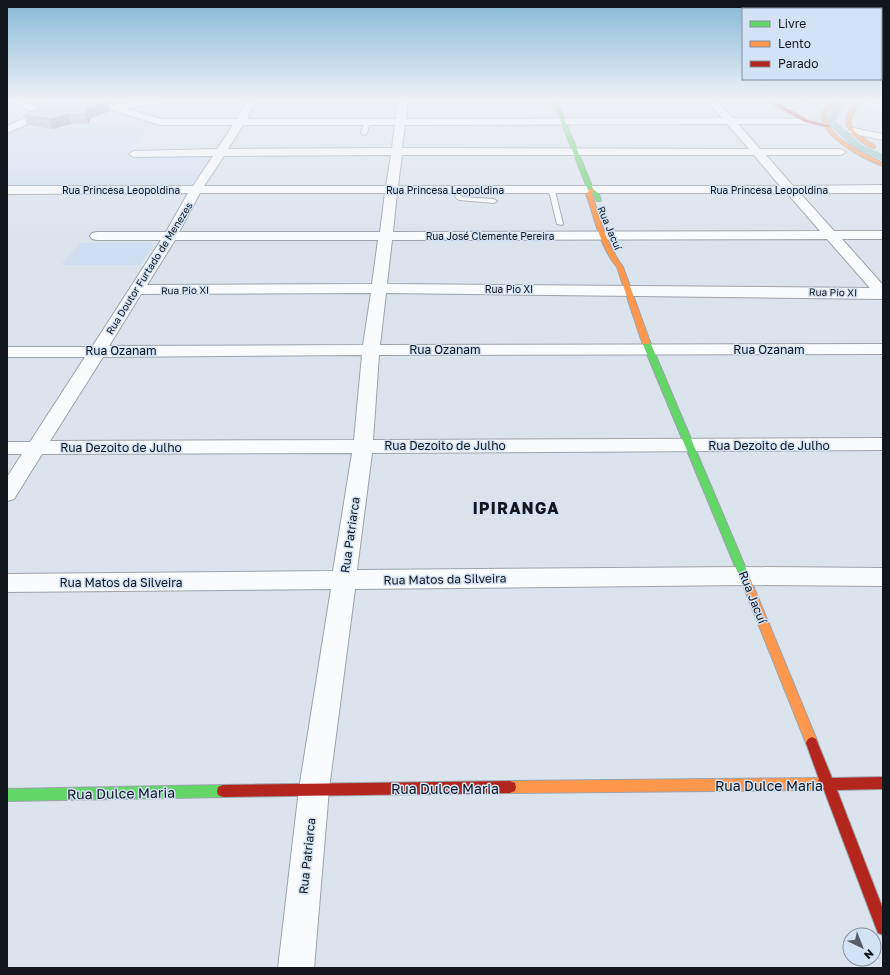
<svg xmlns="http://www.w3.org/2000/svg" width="890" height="975" font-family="'Golos Text',sans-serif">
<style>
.built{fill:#cfdef0}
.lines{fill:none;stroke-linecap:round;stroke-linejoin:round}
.canal{fill:#91bfbe;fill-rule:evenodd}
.lane-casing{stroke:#9da3ab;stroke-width:2}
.street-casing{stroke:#9da3ab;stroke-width:2}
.fast-casing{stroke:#9da3ab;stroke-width:2}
.slow-casing{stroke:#9da3ab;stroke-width:2}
.jam-casing{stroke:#9da3ab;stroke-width:2}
.lane{fill:#fafbfc;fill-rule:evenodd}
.street{fill:#fafbfc;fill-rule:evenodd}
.fast{fill:#63d668;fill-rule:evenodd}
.slow{fill:#ff974d;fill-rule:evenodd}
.jam{fill:#b3261e;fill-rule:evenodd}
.wall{fill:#abaeb9}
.shaded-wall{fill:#8b8d96}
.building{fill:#c7cad7;stroke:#8b8d96}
.labels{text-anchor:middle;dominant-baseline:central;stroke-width:3;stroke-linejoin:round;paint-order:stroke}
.far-street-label{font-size:10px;fill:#11161d;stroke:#d3e2f5}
.street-label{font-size:12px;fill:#11161d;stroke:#d3e2f5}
.near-street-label{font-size:14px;fill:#11161d;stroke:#d3e2f5}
.district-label{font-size:16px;font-weight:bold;letter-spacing:1px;fill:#11161d;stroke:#d3e2f5}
</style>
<rect width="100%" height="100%" fill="#dbe3ed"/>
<!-- built -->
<g class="built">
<polygon points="150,123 127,156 210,157 188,190 7,189 7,133 25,125 53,129 71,124"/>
<polygon points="80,243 154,243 140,265 61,265"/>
</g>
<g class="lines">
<!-- canal -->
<polygon class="canal" points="838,101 848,101 842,106 835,121 862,145 883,154 883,161 856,149 827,124 825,122 834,105"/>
<!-- lane casing -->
<g class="lane-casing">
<g id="lane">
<path d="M802 101H807C801 107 788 112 780 108L798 105Z"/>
<polygon points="365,120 370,121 367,133 364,135 361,133"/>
<polygon points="457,188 460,190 462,197 494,199 497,201 494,203 459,200 456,198 454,190"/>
<polygon points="552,189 555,191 563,224 562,225 557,224 549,191"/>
</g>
</g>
<!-- street casing -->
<g class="street-casing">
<g id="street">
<polygon points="9,101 23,101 44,110 52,107 57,110 55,112 7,133 7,126 36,113"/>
<path d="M78 101H98L114 105 133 101H163L159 104 124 108 161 119H237L246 101H255L247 119H396L398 101H408L406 119 722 118 708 101H717L733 118 811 119 812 121 811 123 807 124H738L760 149H841L846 152 841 155H766L793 186 883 185V193H800L834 231H883V239H842L883 285V299L386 293 380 345 883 344V354L379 355 373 440 883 438V450L372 453 357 570 745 567 883 568V586L745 585 355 589 329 789 314 968H278L299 789 331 589 7 592V574L333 571 352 453 42 454 14 499 7 501V477L22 454H7V442H30L85 357H7V347H92L161 240H97L92 239 90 236 92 233 97 232H166L188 193 7 194V186H193L213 156 134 157 129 154 134 151 217 149 233 125H160L109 109 79 103ZM727 124 749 149 402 148 405 125ZM243 125H395L392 148 228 149ZM391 155 386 186H204L224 156ZM402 155H754L780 186H398ZM200 193H385L380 232H179ZM397 193H787L820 231 393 232ZM827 239 870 288 387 284 392 240ZM175 240H378L372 284 147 285ZM371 293 363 345 109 346 141 294ZM362 355 354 440 50 441 103 357Z"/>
<polygon points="852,101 869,101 883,105 883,111"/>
<polygon points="853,128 883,134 883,140 849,133 848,131"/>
</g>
</g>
<!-- fast casing -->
<g class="fast-casing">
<g id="fast">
<polygon points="550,101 555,101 559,106 593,189 599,194 601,201 597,201 594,195 588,190 555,106"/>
<polygon points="643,340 649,340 650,342 752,583 751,586 747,587 743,586 742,583 642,342"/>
<polygon points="223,785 228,787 229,791 228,795 223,797 7,801 7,789"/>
</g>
</g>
<!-- slow casing -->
<g class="slow-casing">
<g id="slow">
<path d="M831 101H836C832 106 826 111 826 117 827 138 867 155 883 163V166C866 160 823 138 822 117 822 111 827 105 831 101Z"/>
<path d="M857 101H862C840 124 853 132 875 146V148C869 148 865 144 861 141 843 128 841 117 857 101Z"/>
<path d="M591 188 594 190 592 194C600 219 607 246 623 267L650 342 649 344H643L642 342 617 267C600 247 595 218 586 194Z"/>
<polygon points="747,579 751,580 752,583 818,743 816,747 812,749 808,747 806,743 742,583 743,580"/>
<polygon points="823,778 828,780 829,784 828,788 823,790 510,793 505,791 504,787 505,783 510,781"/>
</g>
</g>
<!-- jam casing -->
<g class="jam-casing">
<g id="jam">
<polygon points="767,101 773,101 808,120 830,126 828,127 805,122"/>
<polygon points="812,737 816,739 832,778 883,777 883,789 837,790 883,909 883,935 878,933 876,928 824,790 818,788 817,784 819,779 806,743 808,739"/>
<polygon points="510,781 515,783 516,787 515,791 510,793 223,797 218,795 217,791 218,787 223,785"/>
</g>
</g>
<!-- lane -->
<use href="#lane" class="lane"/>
<!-- street -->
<use href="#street" class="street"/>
<!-- fast -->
<use href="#fast" class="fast"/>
<!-- slow -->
<use href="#slow" class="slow"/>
<!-- jam -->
<use href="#jam" class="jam"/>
</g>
<!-- wall -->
<polygon class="wall" points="110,111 91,118 88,124 71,124 53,129 27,125 24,115"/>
<!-- shaded-wall -->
<g class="shaded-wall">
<polygon points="108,101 110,111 91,118 88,124 85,114 88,108"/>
<polygon points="68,114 71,124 53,129 49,119"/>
</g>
<!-- building -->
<polygon class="building" points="55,101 108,101 88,108 85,114 68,114 49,119 24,115"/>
<!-- sky -->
<linearGradient id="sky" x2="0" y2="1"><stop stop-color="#85b8d7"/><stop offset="0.42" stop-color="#eff2f7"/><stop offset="1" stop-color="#eff2f7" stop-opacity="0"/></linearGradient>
<rect width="890" height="238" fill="url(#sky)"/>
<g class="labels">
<!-- far-street labels -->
<g class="far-street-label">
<text x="121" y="190">Rua Princesa Leopoldina</text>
<text x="445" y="190">Rua Princesa Leopoldina</text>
<text x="769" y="190">Rua Princesa Leopoldina</text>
<text transform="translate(610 228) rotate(67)">Rua Jacuí</text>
<text x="490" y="236">Rua José Clemente Pereira</text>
<text transform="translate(149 268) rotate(-58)">Rua Doutor Furtado de Menezes</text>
<text x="509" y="289">Rua Pio XI</text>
<text transform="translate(185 290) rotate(-1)">Rua Pio XI</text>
<text transform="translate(833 292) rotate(1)">Rua Pio XI</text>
</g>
<!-- street labels -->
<g class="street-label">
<text x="445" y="349">Rua Ozanam</text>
<text x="769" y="349">Rua Ozanam</text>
<text x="121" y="350">Rua Ozanam</text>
<text x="445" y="445">Rua Dezoito de Julho</text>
<text x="769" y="445">Rua Dezoito de Julho</text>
<text x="121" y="447">Rua Dezoito de Julho</text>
<text transform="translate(350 535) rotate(-82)">Rua Patriarca</text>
<text transform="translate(445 579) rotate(-1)">Rua Matos da Silveira</text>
<text x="121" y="582">Rua Matos da Silveira</text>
<text transform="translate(753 597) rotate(68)">Rua Jacuí</text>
<text transform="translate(307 856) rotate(-84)">Rua Patriarca</text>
</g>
<!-- near-street labels -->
<g class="near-street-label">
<text x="769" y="785">Rua Dulce Maria</text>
<text x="445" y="788">Rua Dulce Maria</text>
<text transform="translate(121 793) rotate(-1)">Rua Dulce Maria</text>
</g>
<!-- district labels -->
<g class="district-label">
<text x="516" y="508">IPIRANGA</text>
</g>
</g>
<!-- border -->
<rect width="890" height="975" fill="none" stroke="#11161d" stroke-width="16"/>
<!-- legend -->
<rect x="742" y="8" width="140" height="72" fill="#d3e2f5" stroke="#85909f"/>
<rect x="750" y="21" width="20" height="6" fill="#63d668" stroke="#85909f"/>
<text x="778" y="28" font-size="12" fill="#11161d">Livre</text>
<rect x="750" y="41" width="20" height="6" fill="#ff974d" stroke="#85909f"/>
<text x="778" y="48" font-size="12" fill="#11161d">Lento</text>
<rect x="750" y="61" width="20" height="6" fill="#b3261e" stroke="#85909f"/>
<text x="778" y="68" font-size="12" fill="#11161d">Parado</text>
<!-- north arrow -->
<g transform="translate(862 947) rotate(137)"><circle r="19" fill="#d3e2f5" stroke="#85909f"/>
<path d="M0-3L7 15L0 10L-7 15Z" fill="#585e66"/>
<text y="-6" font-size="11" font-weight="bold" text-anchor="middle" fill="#11161d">N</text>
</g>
</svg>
